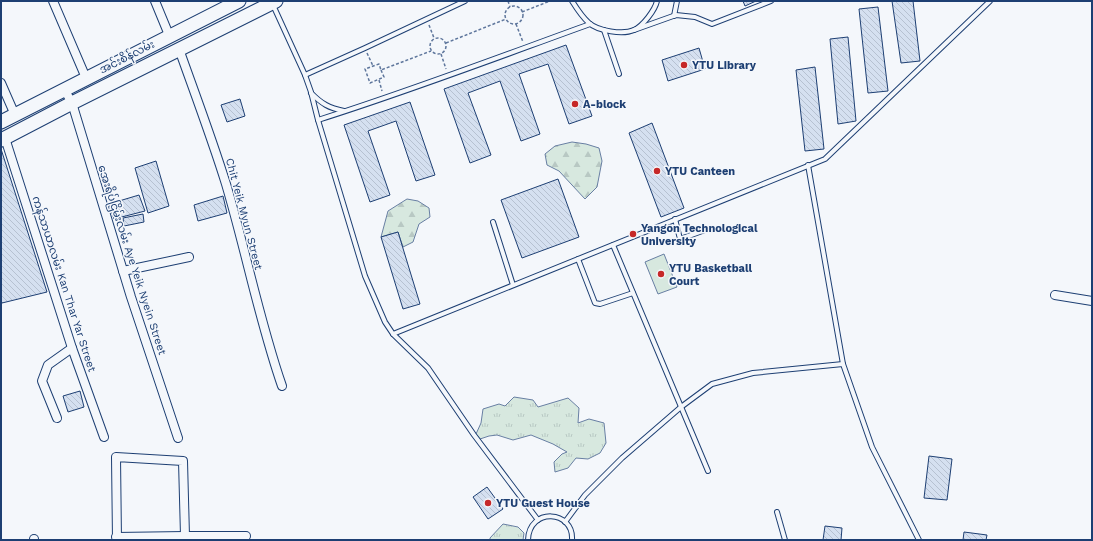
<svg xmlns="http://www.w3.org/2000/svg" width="1093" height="541" font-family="'Work Sans','Noto Sans Myanmar',sans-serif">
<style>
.forest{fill:url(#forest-firs);stroke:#687fa3}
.park{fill:url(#park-tufts);stroke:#687fa3}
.garden{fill:#d7e8df;stroke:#687fa3}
.building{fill:url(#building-back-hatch);stroke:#1d3f73}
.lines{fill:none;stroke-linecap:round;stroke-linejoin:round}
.service-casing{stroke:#1d3f73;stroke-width:6}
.minor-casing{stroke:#1d3f73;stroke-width:10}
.primary-casing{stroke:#1d3f73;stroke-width:15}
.path{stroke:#5e769c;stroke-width:1.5;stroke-dasharray:3 2;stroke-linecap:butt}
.service{stroke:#f4f7fb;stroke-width:4}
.minor{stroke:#f4f7fb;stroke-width:8}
.primary{stroke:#f4f7fb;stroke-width:13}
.poi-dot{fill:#c62828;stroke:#f4f7fb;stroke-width:1.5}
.labels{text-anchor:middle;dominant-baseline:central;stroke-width:3;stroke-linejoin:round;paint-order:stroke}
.street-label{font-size:11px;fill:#1d3f73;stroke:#f4f7fb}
.poi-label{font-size:11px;font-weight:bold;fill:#1d3f73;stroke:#f4f7fb;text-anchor:start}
</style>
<defs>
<pattern id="forest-firs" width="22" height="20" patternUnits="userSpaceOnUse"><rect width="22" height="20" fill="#d7e8df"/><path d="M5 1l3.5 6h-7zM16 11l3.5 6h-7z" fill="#b8c8c3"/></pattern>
<pattern id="park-tufts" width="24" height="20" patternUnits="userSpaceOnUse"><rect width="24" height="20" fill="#d7e8df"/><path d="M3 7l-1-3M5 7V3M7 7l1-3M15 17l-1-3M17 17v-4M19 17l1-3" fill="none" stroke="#b8c8c3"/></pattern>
<pattern id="building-back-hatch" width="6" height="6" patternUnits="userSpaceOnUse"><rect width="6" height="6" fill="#d5e0f0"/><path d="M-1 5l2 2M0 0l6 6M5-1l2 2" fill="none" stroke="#b6c1d1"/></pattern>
</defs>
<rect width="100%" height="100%" fill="#f4f7fb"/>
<!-- forest -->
<g class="forest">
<polygon points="572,142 586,144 599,148 602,161 597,187 585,199 559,171 547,165 545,154 555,146"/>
<polygon points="407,199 418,201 429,208 430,217 419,224 413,242 403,247 398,232 381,237 388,211"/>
</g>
<!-- park -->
<g class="park">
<polygon points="514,397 533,400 538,407 568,398 579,408 578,423 589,419 604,423 606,443 600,453 588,459 576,458 568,468 555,472 554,462 562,454 567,452 553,444 531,435 513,440 497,435 489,436 480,439 476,434 481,423 483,409 499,404 505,406"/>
<polygon points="503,524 518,527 524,533 523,540 490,540 490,538"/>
</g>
<!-- garden -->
<polygon class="garden" points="664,254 677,287 658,294 645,262"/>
<!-- building -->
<g class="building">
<polygon points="743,1 756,1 745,6"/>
<polygon points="892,1 913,1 920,61 901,63"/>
<polygon points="878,7 888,91 868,93 859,9"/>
<polygon points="848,37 856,121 838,124 830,39"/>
<polygon points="566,45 592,116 569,124 548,64 519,74 540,134 521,141 500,81 468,93 491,155 470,163 444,89"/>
<polygon points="699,48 705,69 668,81 662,60"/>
<polygon points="815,67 824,149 805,151 796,70"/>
<polygon points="240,99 245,116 227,122 221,105"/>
<polygon points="410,102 435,175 416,181 396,121 368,131 390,195 370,202 344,125"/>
<polygon points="652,123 684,208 661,217 629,133"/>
<polygon points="1,149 47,292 2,303 1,301"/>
<polygon points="156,161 169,206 148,213 135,168"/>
<polygon points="558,179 579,237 522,258 501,200"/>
<polygon points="139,195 145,211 114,219 109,204"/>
<polygon points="223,196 227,213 198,221 194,205"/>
<polygon points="143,214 144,222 124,226 123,218"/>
<polygon points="398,232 420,304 403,309 381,237"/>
<polygon points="80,391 84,407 68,412 63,396"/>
<polygon points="929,456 952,459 947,500 924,498"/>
<polygon points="487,487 503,509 488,519 473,497"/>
<polygon points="825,526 842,528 841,540 823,540"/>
<polygon points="964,532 987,535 986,540 963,540"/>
</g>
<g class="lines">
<!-- service casing -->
<g class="service-casing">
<g id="service">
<path d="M572 1C577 9 582 17 589 23 598 31 623 35 634 30 643 26 655 10 657 1"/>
<polyline points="273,5 305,75 311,92 318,120 365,276 385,322 393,334 428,368 474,435 538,520"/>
<polyline points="674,16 677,1"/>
<polyline points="604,30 619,74"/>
<polyline points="634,30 676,15 695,17 712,24 771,1"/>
<polyline points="305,75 365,48 465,1"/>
<path d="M311 93C322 104 329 108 344 111"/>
<path d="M318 120C410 91 499 57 590 24"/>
<polyline points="808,165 843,364 872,447 919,540"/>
<polyline points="675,219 680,239 708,229"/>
<polyline points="493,222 513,285"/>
<polyline points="613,245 708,471"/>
<polyline points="578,259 595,303 600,304 633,293"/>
<polyline points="393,334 825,159 990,1"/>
<polyline points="777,512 785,540"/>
<polyline points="565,522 585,495 622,458 681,407 712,384 753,373 843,364"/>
<path d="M528 540C529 507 574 510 572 540"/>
</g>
</g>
<!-- minor casing -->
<g class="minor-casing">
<g id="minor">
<polyline points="53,1 86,78"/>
<polyline points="155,1 169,35"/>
<path d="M179 49C195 94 212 139 226 184 246 251 259 320 282 386"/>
<polyline points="1,83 15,115"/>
<polyline points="64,89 72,103 131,297 178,438"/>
<polyline points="5,138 72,348 104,437"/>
<polyline points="123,271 189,257"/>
<polyline points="1055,295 1092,301"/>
<polyline points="57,418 42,381 48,365 72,348"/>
<polyline points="116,537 185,536 246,536"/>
<polyline points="34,539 34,540"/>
<polyline points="117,540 116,457 183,461 185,536"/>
</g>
</g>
<!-- primary casing -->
<g class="primary-casing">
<g id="primary">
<polyline points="1,122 239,1"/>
<polyline points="1,140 72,103 276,1"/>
</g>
</g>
<!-- path -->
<g class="path">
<polyline points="508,1 510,7"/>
<circle cx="514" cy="15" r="9"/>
<polyline points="522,12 550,1"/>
<polyline points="516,24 523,42"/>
<polyline points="429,25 434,38"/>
<circle cx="438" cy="46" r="8"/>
<polyline points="446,43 506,19"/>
<polyline points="367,53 373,66"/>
<polyline points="441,54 446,69"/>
<polyline points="381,70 384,77 370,83 365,69 379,64 381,70 431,51"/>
<polyline points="379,80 382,91"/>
</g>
<!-- service -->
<use href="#service" class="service"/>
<!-- minor -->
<use href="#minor" class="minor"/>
<!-- primary -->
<use href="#primary" class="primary"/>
</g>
<!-- markers -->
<g class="poi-dot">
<circle cx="684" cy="65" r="4"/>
<circle cx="575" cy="104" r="4"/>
<circle cx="657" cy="171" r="4"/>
<circle cx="633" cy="234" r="4"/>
<circle cx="661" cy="274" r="4"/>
<circle cx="488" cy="503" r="4"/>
</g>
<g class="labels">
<!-- street labels -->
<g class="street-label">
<text transform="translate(127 57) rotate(-27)">အင်းစိန်လမ်း</text>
<text transform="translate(244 214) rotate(75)">Chit Yeik Myun Street</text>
<text transform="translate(132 260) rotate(72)">အေးရိပ်ငြိမ်းလမ်း Aye Yeik Nyein Street</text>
<text transform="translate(64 284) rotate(72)">ကန်သာယာလမ်း Kan Thar Yar Street</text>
</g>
<!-- poi labels -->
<g class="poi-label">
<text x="692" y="65">YTU Library</text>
<text x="583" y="104">A-block</text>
<text x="665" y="171">YTU Canteen</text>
<text x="641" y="228">Yangon Technological<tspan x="641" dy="13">University</tspan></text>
<text x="669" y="268">YTU Basketball<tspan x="669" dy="13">Court</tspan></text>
<text x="496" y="503">YTU Guest House</text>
</g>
</g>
<!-- border -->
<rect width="1093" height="541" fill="none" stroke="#1d3f73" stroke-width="4"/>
</svg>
